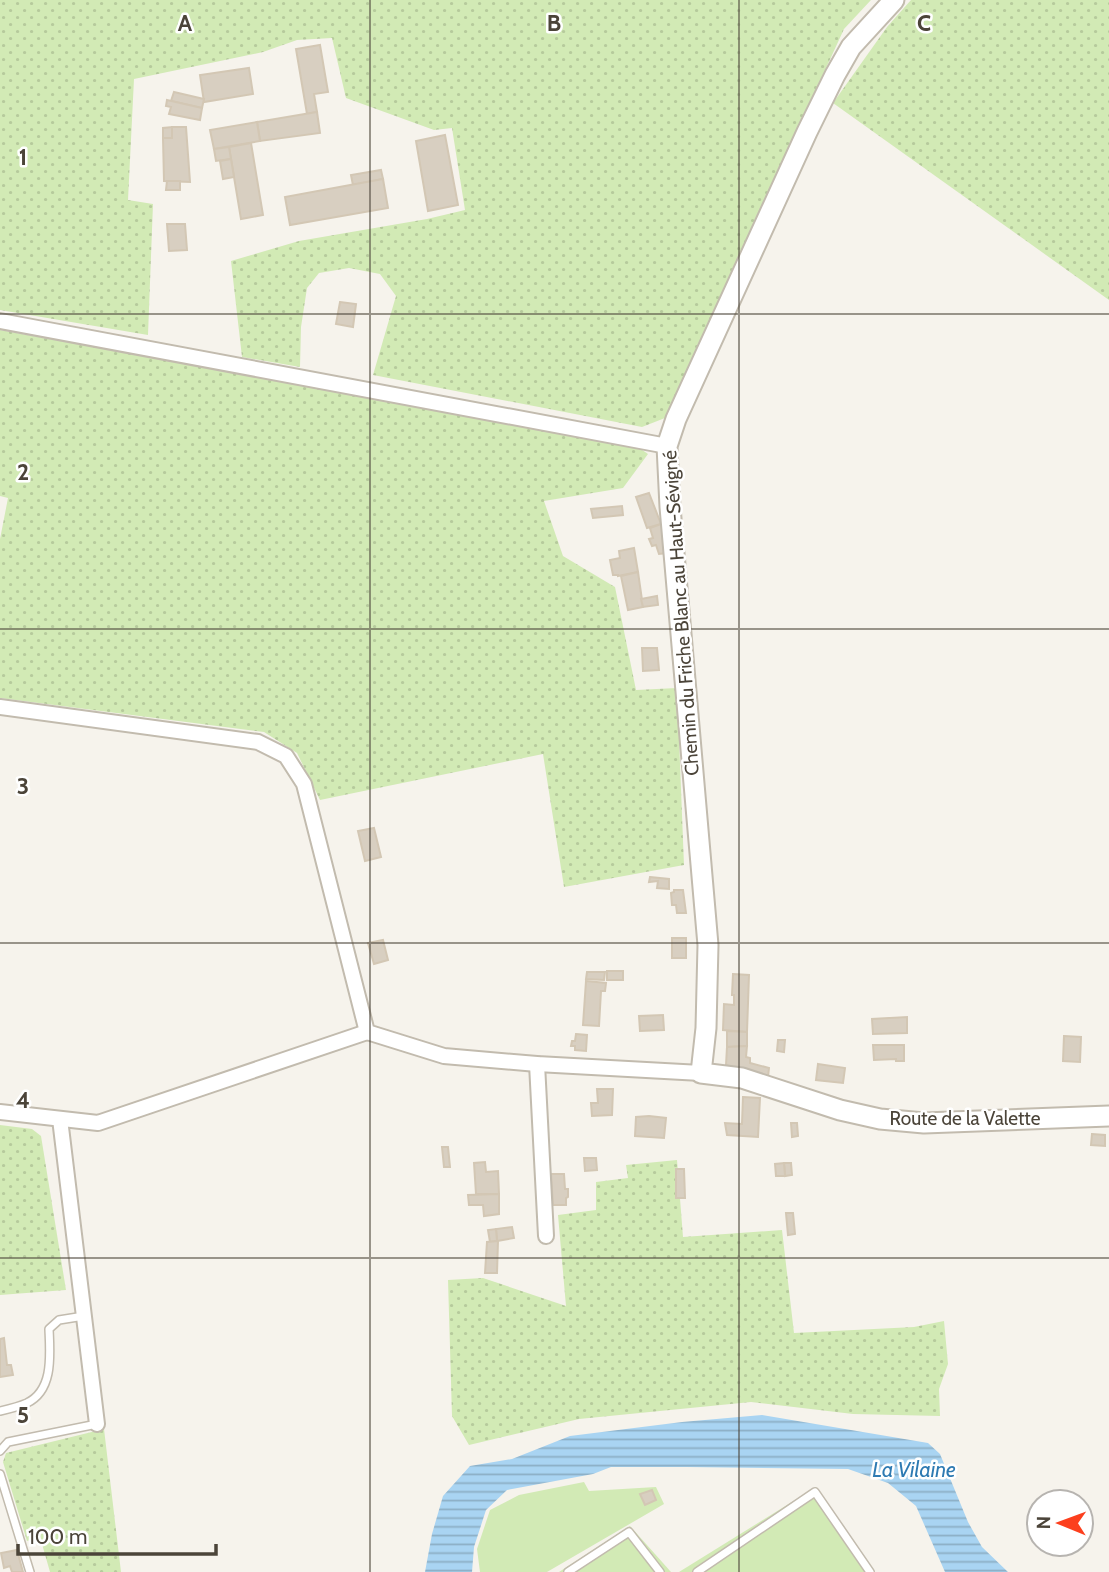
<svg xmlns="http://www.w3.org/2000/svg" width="1109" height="1572" font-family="Cabin,sans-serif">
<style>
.green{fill:url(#green-dots)}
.pitch{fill:#d2eab5}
.water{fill:url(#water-rules)}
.building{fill:#d8cfc1;stroke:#d3c7b4;stroke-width:2}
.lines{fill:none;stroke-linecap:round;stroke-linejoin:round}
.service-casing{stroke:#c2bbae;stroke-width:10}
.minor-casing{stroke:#c2bbae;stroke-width:18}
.tertiary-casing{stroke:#c2bbae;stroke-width:23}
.service{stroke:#fff;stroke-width:7}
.minor{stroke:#fff;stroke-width:14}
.tertiary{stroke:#fff;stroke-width:19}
.grid{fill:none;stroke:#4b4439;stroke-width:2;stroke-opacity:0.55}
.labels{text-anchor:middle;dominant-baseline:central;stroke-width:5;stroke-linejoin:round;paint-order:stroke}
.street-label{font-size:19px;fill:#4b4439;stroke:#fff}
.water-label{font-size:21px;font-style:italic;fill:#2e7ab2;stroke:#fff}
.grid-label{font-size:23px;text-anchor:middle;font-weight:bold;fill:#4b4439;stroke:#fff;stroke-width:5;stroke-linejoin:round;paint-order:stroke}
</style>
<defs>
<pattern id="green-dots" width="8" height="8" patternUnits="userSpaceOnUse" patternTransform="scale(1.75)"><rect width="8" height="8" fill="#d2eab5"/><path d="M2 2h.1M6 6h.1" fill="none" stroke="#b6ca9c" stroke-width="1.8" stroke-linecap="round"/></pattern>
<pattern id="water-rules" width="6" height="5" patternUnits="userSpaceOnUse" patternTransform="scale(1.75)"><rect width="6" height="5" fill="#a9d4f2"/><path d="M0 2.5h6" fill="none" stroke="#8caec5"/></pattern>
</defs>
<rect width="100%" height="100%" fill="#f6f3ec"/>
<!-- green -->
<g class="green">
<polygon points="0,0 871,0 844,29 665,418 642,427 373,375 396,296 380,274 349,268 319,273 307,288 301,327 300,367 242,357 231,261 299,241 427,219 465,210 452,128 434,130 346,98 332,38 297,40 263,52 134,79 128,200 153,204 148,335 0,310"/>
<polygon points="911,0 1109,0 1109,300 833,103 887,27"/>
<polygon points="0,330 635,445 648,454 623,488 544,501 563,556 615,587 636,690 677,688 684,865 564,887 543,754 320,800 297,753 264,732 0,698 0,539 8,498 0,496"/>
<polygon points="0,1125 32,1129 41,1136 66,1290 0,1295"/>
<polygon points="677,1160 683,1237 782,1230 794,1333 914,1327 944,1321 948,1364 939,1389 940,1416 853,1414 751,1402 579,1419 469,1445 452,1416 448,1280 483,1278 566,1306 558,1215 596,1210 596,1182 628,1178 626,1165"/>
<polygon points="104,1429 121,1572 50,1572 40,1537 27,1541 3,1462 6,1453"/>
</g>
<!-- pitch -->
<g class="pitch">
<polygon points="584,1482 589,1491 656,1487 664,1504 547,1572 480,1572 477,1549 490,1510 519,1495"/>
<polygon points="816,1487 874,1572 679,1572"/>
<polygon points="630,1526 671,1572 559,1572"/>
</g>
<!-- water -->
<polygon class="water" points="762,1415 928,1443 940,1454 968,1522 982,1547 1008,1572 945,1572 916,1506 888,1483 848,1469 687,1467 611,1467 593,1474 507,1490 486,1510 474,1547 472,1572 425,1572 432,1534 443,1496 470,1466 512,1459 570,1436 682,1422"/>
<!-- building -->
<g class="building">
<polygon points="320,45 328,92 314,94 317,112 307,114 296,49"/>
<polygon points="249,68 253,94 204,102 200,75"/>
<polygon points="174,92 204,99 202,108 171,101"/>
<polygon points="167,100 202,108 200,120 169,114 171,107 166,106"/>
<polygon points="317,112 320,133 260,141 257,122"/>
<polygon points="257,122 260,141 214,149 210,130"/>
<polygon points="172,127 186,127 190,182 164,181 163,138 172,138"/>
<polygon points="172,127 172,138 163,138 163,128"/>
<polygon points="445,135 458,205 428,211 416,141"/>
<polygon points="251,143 263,215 241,219 229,147"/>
<polygon points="229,147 231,159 216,161 214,149"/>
<polygon points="231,159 234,177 223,179 220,161"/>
<polygon points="381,170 383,179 353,185 351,175"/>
<polygon points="383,179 388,208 290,225 285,197"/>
<polygon points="167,181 180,181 180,190 166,190"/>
<polygon points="167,224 185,224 187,250 169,251"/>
<polygon points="340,302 356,304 353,327 336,324"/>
<polygon points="649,493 661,524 647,528 636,497"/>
<polygon points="622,506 623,515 593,518 591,509"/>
<polygon points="661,524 667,541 667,553 659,554 656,545 652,546 649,539 653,538 650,528"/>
<polygon points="634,548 638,572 618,576 618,575 613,575 610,560 620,558 619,551"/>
<polygon points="638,572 643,607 628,610 621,576"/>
<polygon points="657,596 658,605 643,607 641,599"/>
<polygon points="642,648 657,648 659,670 643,671"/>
<polygon points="374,828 381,857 365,861 358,831"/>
<polygon points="650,877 669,879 669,889 657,888 658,881 649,882"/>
<polygon points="674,890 683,890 686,913 677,913 676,905 672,905 671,893 674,892"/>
<rect x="672" y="938" width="14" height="20"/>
<polygon points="383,940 388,960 374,964 368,943"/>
<rect x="607" y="971" width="16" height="9"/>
<polygon points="587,972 605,972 604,980 586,979"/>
<polygon points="733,974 749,975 747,1032 723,1030 724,1004 734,1005 734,995 732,995"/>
<polygon points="586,981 606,983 605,991 601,991 599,1026 583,1025"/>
<polygon points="663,1015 664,1030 640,1031 639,1016"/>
<polygon points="907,1017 907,1033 873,1034 872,1019"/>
<polygon points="727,1031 747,1032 747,1046 727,1047"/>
<polygon points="576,1034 587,1035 586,1051 575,1050 575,1046 571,1046 572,1041 575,1041"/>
<polygon points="1064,1036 1081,1037 1080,1062 1063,1061"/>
<polygon points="778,1040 785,1040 784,1052 777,1051"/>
<polygon points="873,1045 904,1045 904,1061 896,1061 896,1059 874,1060"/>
<polygon points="747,1046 746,1057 750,1058 750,1063 769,1068 768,1077 726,1065 727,1047"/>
<polygon points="818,1064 845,1068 843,1083 816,1080"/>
<polygon points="597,1089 613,1089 612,1115 592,1116 591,1103 598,1103"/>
<polygon points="743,1097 760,1098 758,1137 727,1135 725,1123 742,1124"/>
<polygon points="649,1116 666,1118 664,1138 635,1136 636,1117"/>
<polygon points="791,1123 797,1123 798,1136 792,1137"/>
<polygon points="1092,1134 1105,1135 1105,1146 1091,1145"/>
<polygon points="442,1147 448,1147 450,1167 444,1167"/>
<polygon points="584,1158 596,1158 597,1170 585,1171"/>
<polygon points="485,1162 486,1172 498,1171 499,1194 476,1194 474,1163"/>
<polygon points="784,1163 791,1163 792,1175 785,1176"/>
<polygon points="784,1163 785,1176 776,1176 775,1164"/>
<polygon points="676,1169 684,1169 685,1198 676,1198"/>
<polygon points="551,1174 564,1174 565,1189 568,1189 568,1197 566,1198 566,1205 553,1205"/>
<polygon points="499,1194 499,1214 484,1216 483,1205 469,1205 468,1195"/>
<polygon points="786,1213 793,1213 795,1234 788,1235"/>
<polygon points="512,1227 514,1238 497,1241 496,1229"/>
<polygon points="496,1229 497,1241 490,1242 488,1230"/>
<polygon points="498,1241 497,1273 485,1273 487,1242"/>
<polygon points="4,1338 7,1365 11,1365 13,1375 0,1377 0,1339"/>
<polygon points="652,1490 656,1500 645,1505 640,1494"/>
<polygon points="17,1550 23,1572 12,1572 10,1566 4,1568 1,1553"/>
</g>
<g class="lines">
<!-- service casing -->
<g class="service-casing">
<g id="service">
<path d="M0 1411C9 1409 18 1407 27 1403 54 1390 50 1354 49 1329L59 1320 84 1316"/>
<polyline points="0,1451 8,1442 97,1424"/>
<polyline points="0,1474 30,1572"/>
<polyline points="568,1572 629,1532 660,1572"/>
<polyline points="697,1572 815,1492 870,1572"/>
</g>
</g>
<!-- minor casing -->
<g class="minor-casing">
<g id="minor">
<polyline points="0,321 667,446"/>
<polyline points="0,707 258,742 286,756 304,784 367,1032 444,1056 537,1064 701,1073"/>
<polyline points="537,1064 546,1236"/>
<polyline points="0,1112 98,1123 367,1032"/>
<polyline points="60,1119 97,1424"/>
</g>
</g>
<!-- tertiary casing -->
<g class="tertiary-casing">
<polyline id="tertiary" points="894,0 851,47 835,75 807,132 676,419 667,446 670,507 708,945 706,1028 701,1073 742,1078 840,1110 880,1119 924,1123 1109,1116"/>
</g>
<!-- service -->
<use href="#service" class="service"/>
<!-- minor -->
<use href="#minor" class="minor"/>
<!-- tertiary -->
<use href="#tertiary" class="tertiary"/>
</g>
<!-- grid -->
<path class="grid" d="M370 0V1572M739 0V1572M0 314H1109M0 629H1109M0 943H1109M0 1258H1109"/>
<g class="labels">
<!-- street labels -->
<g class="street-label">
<text transform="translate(681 613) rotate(-94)">Chemin du Friche Blanc au Haut-Sévigné</text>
<text x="965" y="1118">Route de la Valette</text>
</g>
<!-- water labels -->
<g class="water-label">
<text x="914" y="1469">La Vilaine</text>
</g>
</g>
<g class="grid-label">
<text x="185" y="31">A</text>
<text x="554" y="31">B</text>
<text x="924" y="31">C</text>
<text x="23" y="165">1</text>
<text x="23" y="480">2</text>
<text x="23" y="794">3</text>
<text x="23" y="1108">4</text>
<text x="23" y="1423">5</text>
</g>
<!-- north arrow -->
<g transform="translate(1060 1523) rotate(271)"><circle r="33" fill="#ffffff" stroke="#b7b4b0" stroke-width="2"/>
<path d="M0-5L12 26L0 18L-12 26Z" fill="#fc3f1d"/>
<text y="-10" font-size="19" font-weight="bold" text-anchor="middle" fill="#4b4439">N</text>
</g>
<!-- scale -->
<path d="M18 1544v10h198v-10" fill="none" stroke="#4b4439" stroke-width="3.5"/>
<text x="28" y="1544" font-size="21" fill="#4b4439" stroke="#ffffff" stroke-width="5" paint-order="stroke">100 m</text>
</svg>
